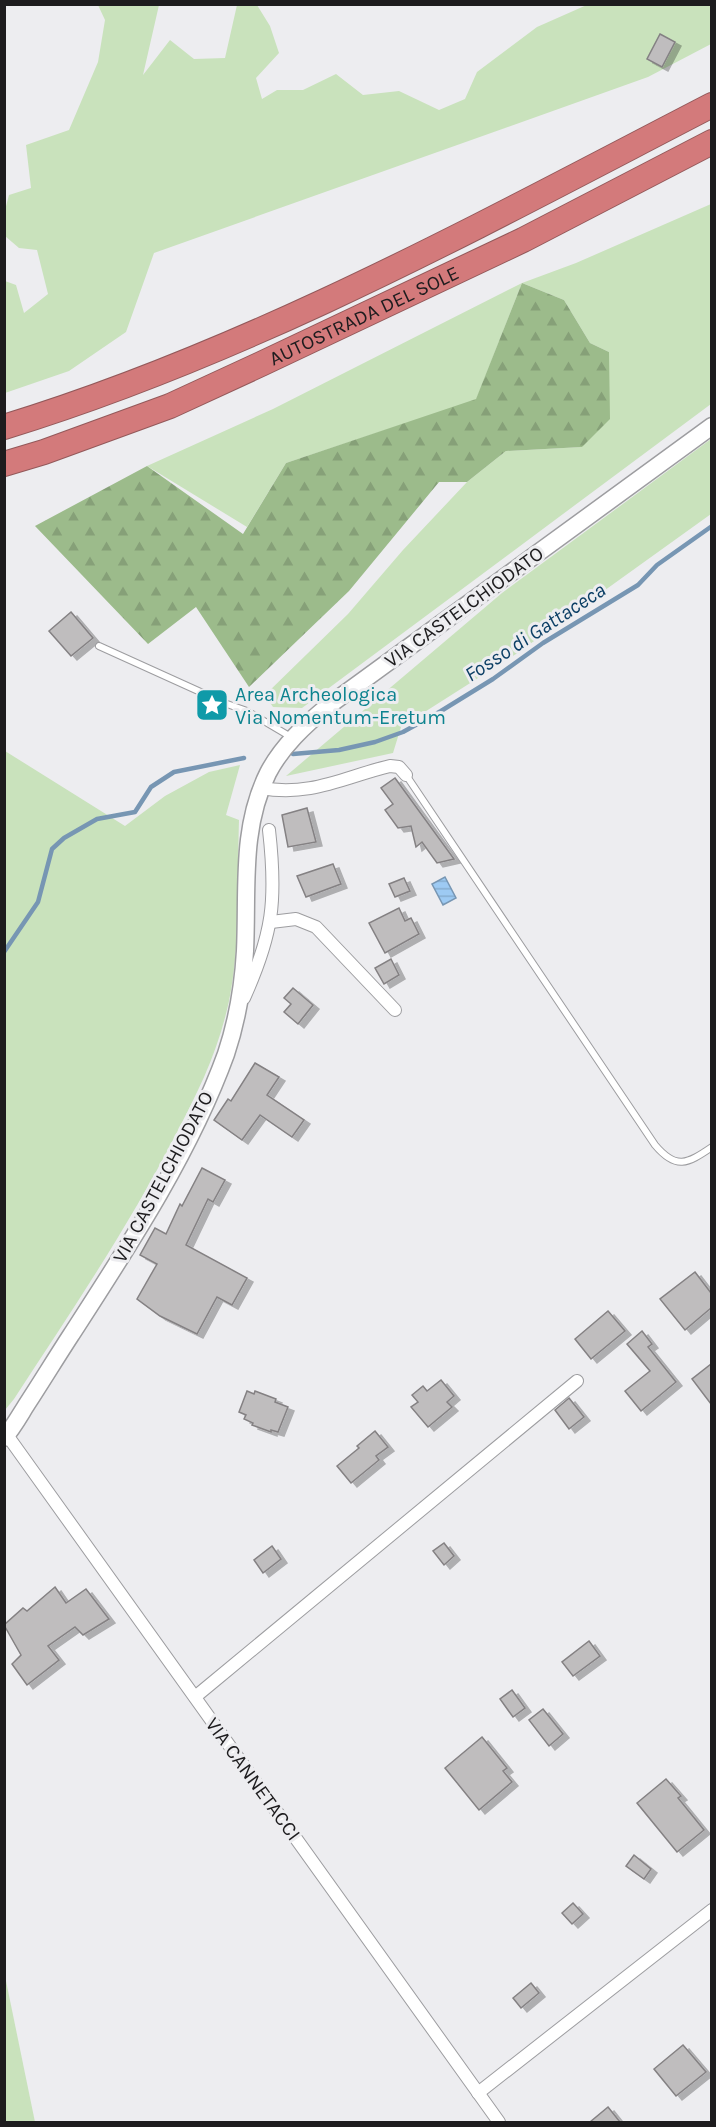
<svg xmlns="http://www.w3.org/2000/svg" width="716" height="2127" font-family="Karla,sans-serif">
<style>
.grass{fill:#c9e2bc}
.forest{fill:url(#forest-firs)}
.water{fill:url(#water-rules);stroke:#7796b3;stroke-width:1.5}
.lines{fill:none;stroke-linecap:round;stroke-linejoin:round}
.stream{stroke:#7796b3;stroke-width:4.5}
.building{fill:#bfbdbe;stroke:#848183;stroke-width:1.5;filter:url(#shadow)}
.service-casing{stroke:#9d9da0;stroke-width:8}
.minor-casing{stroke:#9d9da0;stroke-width:14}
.tertiary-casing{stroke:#9d9da0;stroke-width:19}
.motorway-casing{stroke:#93595a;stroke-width:26}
.service{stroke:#fff;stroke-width:6}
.minor{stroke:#fff;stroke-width:12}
.tertiary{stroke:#fff;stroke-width:16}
.motorway{stroke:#d37a7b;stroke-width:24}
.labels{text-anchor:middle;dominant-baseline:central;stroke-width:6;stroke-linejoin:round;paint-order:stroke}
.street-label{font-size:20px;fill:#1d1c1e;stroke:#ededf0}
.culture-label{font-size:20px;fill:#0d838f;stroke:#ededf0;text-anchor:start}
.water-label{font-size:21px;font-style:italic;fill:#0c3f65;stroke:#ededf0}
</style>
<defs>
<pattern id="forest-firs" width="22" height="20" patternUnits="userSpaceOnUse" patternTransform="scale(1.5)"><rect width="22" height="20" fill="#9cbb8b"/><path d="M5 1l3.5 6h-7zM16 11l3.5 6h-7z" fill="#86a078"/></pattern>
<pattern id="water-rules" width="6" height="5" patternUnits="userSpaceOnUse" patternTransform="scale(1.5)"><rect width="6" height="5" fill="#9dcaf3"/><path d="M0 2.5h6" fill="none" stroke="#87add0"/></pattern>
<filter id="shadow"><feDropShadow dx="6" dy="4" stdDeviation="0" flood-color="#0004"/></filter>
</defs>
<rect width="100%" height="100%" fill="#ededf0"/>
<!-- grass -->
<g class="grass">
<polygon points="589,4 711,5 711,44 648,77 154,253 126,332 69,371 5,393 5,281 16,285 24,313 48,294 37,250 19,248 5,236 5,210 9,195 31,188 26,145 69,130 98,62 105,20 98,5 159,5 143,75 170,40 194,59 225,58 237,5 257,5 270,26 279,53 256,78 262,99 277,90 303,90 336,74 363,95 399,91 439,110 465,99 477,72 537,27"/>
<polygon points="711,204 711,404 302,708 273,707 265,695 348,614 403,550 467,482 506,451 582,447 609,352 590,343 564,300 522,283 476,400 286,463 247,527 147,466 273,409 522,283 576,263"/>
<polygon points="711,439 711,514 516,654 401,727 393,753 286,776 502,593"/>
<path d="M5 751 125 826 165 796 209 772 240 765 226 815 239 820C237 879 241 944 229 1001 218 1052 199 1090 175 1136 128 1228 70 1313 14 1399L5 1410Z"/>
<polygon points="5,1976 35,2122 5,2122"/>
</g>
<!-- forest -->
<polygon class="forest" points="522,283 564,300 590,343 609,352 610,419 582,447 506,451 467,482 439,482 349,591 249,687 196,607 148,644 35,526 147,466 243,534 286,463 476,399"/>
<!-- water -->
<polygon class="water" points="445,877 456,898 443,905 432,884"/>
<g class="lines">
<!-- stream -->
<g class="stream">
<polyline points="293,754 339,750 375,742 403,732 441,711 493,679 543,643 638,585 657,565 712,526"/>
<polyline points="4,952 38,902 52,849 64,838 97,819 135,812 151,787 174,772 244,758"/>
</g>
</g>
<!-- building -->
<g class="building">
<polygon points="660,34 675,42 662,67 647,59"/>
<polygon points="71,612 93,638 71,656 49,631"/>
<polygon points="395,778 454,859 437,863 422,842 416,847 411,826 398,828 385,810 393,804 381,788"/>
<polygon points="307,808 316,842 288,847 282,815"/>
<polygon points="333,864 341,884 306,897 297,876"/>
<polygon points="404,878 410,891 395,897 389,884"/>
<polygon points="399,908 405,921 411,918 419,934 385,953 369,923"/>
<polygon points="391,959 399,975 384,984 375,968"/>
<polygon points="293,988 313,1005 298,1024 284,1012 291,1004 284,998"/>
<polygon points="255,1063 279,1077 267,1095 304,1120 292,1137 260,1115 242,1140 214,1120 228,1099 231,1101"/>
<polygon points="202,1168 225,1180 213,1202 208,1199 186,1245 247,1278 232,1305 217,1297 197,1334 160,1316 137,1299 157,1264 140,1255 155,1228 166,1234 180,1204 182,1206"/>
<polygon points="695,1272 711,1293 711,1308 685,1330 660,1299"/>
<polygon points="608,1311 625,1331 591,1359 575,1339"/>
<polygon points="642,1331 652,1344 648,1347 676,1382 641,1411 625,1391 650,1371 627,1344"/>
<polygon points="711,1364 711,1404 692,1379"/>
<polygon points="441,1380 454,1396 447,1402 452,1407 428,1427 411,1407 418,1402 412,1395 423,1386 427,1391"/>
<polygon points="247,1391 254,1394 255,1391 276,1399 275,1402 288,1407 278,1432 271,1430 271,1432 252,1425 253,1423 244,1419 246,1415 239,1412"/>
<polygon points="569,1398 584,1417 569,1429 555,1410"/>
<polygon points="375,1431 388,1447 376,1456 379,1460 351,1483 337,1466 359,1448 357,1446"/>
<polygon points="444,1543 454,1556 444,1565 433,1551"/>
<polygon points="272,1546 281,1559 263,1573 254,1560"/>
<polygon points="55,1587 66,1603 86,1589 109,1619 83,1635 75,1627 48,1646 59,1660 27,1685 12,1664 21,1655 4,1625 23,1608 27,1611"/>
<polygon points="589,1641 600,1656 573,1676 562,1662"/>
<polygon points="512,1690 525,1708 513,1717 500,1699"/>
<polygon points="543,1709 563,1734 549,1746 529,1720"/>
<polygon points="482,1737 507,1768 503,1771 512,1782 479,1810 445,1768"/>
<polygon points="666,1779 681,1796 678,1798 704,1830 677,1852 637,1803"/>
<polygon points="634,1855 651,1869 644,1879 626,1866"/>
<polygon points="573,1903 583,1914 572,1924 562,1913"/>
<polygon points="531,1983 539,1993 521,2008 513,1998"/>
<polygon points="683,2045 706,2072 676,2096 654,2069"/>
<polygon points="608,2107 620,2122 590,2122"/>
</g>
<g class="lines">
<!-- service casing -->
<g class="service-casing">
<g id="service">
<polyline points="99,646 227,704 247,711 291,737"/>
<path d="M406 775 655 1145C676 1170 687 1164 712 1147"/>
</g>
</g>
<!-- minor casing -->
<g class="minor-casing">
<g id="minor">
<path d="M261 788C311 797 344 777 390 766L399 767 406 775"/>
<polyline points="271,922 296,919 316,927 395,1010"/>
<path d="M244 998C273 934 277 900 269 830"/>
<polyline points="7,1435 499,2122"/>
<polyline points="195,1697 577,1381"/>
<polyline points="478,2093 712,1910"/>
</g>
</g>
<!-- tertiary casing -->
<g class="tertiary-casing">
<path id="tertiary" d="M4 1438C13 1428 20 1415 27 1404 42 1381 56 1358 71 1335 128 1247 190 1153 226 1054 237 1021 243 986 245 951 248 891 240 829 268 773 282 746 305 725 328 706L712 426"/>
</g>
<!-- motorway casing -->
<g class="motorway-casing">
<g id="motorway">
<path d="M4 427C252 351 482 224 712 105"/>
<path id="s1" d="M4 464 44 452 170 406 261 364 523 240 712 142"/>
</g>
</g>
<!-- service -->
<use href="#service" class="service"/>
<!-- minor -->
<use href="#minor" class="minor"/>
<!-- tertiary -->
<use href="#tertiary" class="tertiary"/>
<!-- motorway -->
<use href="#motorway" class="motorway"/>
</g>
<!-- icons -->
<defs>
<g id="sight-square" transform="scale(1.725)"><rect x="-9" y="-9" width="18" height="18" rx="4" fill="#0f9aa8" stroke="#ededf0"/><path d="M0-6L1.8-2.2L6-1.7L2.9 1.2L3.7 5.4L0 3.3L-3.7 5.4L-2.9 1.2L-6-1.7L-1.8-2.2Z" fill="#fff"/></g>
</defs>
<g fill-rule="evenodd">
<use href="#sight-square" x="212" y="705"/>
</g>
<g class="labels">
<!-- street labels -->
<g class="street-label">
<text stroke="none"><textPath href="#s1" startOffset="390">AUTOSTRADA DEL SOLE</textPath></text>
<text transform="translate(464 607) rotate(-36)">VIA CASTELCHIODATO</text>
<text transform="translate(163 1177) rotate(-62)">VIA CASTELCHIODATO</text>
<text transform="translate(253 1779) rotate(54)">VIA CANNETACCI</text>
</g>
<!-- culture labels -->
<g class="culture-label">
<text x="235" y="694">Area Archeologica<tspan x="235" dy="23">Via Nomentum-Eretum</tspan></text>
</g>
<!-- water labels -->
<g class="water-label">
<text transform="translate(535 632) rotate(-33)">Fosso di Gattaceca</text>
</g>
</g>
<!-- border -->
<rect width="716" height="2127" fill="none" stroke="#1d1c1e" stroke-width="12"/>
</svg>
